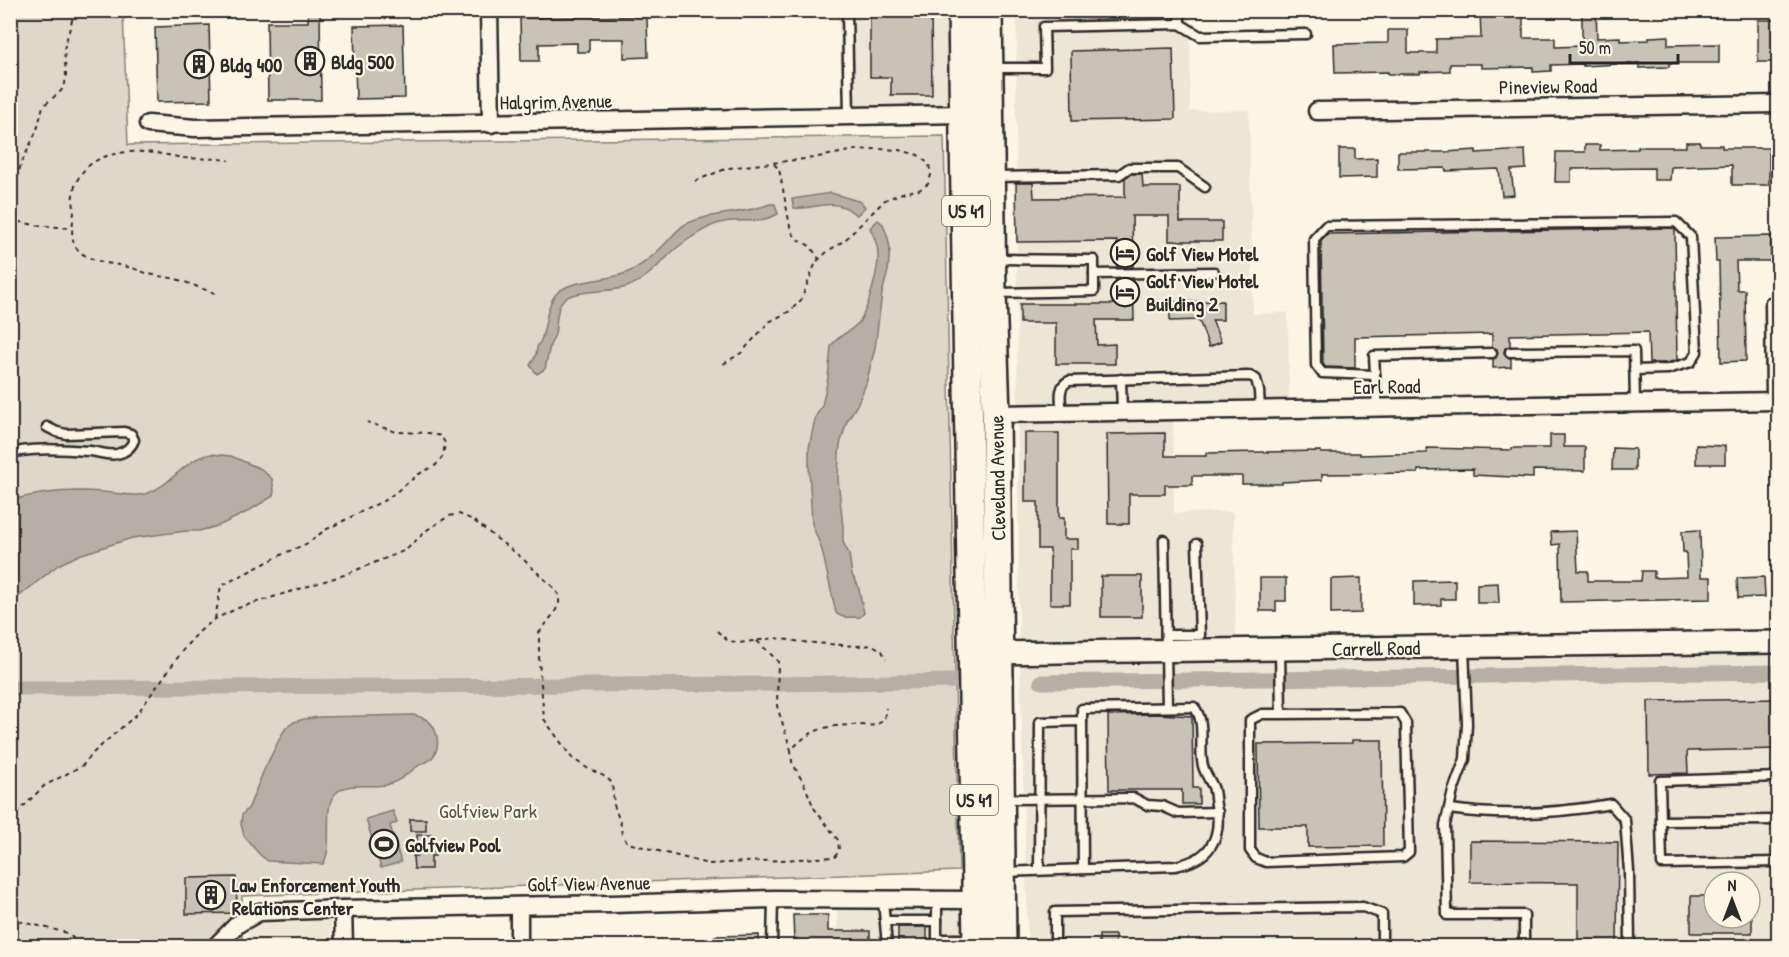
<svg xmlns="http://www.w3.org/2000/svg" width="1789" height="957" font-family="'Patrick Hand',sans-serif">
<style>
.built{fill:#ece6d7;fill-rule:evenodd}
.green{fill:#ded8ca;stroke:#84827a;stroke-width:1.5}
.water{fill:#b4b0a5;stroke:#7d7b74;stroke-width:1.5}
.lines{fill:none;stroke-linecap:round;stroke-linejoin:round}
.canal{stroke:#b4b0a5;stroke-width:15}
.building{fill:#c8c3b7;stroke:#2b2b2b;stroke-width:1.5}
.service-casing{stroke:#2b2b2b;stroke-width:13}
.minor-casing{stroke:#2b2b2b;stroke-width:21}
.tertiary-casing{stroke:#2b2b2b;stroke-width:26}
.primary-casing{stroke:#2b2b2b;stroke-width:32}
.path{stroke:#2b2b2b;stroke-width:2;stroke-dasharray:4.5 4.5;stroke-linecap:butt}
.service{stroke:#fcf5e5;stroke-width:8}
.minor{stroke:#fcf5e5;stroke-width:16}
.tertiary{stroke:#fcf5e5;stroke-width:21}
.primary{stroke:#fcf5e5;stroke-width:27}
.labels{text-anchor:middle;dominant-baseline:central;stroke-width:4.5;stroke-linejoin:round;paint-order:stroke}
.shield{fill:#fcf5e5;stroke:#6a6863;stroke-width:1.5}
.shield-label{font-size:18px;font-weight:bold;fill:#2b2b2b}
.poi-label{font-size:20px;font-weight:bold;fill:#2b2b2b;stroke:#fcf5e5;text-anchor:start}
.street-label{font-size:20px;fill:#2b2b2b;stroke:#fcf5e5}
.park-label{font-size:20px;fill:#585653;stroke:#fcf5e5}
</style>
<rect width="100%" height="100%" fill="#fcf5e5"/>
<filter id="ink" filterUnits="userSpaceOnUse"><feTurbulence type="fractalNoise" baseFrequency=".0167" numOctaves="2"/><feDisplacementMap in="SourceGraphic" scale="12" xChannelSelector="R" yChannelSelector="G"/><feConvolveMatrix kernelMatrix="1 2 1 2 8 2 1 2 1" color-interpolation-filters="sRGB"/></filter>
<g filter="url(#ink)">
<!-- built -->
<g class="built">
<polygon points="838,11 956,11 955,113 843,116"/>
<polygon points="1017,11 1190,11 1190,111 1249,110 1253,314 1288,312 1289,400 1173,401 1174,513 1233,512 1236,642 1019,645 1016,113"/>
<path d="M1778 651V946H1028L1020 661ZM1714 882H1750V918H1714Z"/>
<polygon points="966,889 966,946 838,946 837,900"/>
<polygon points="331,900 331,946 248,946 248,903"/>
</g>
<!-- green -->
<polygon class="green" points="11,11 123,11 128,145 944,136 959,871 242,896 242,946 11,946"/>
<!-- water -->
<g class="water">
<path d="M831 193 861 202 865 207 857 215C852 213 850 209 844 207 827 200 812 210 794 208L792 199Z"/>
<path d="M770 204H775L778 214C754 227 734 215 711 226 697 233 677 246 667 257 655 269 643 281 627 287 612 292 575 290 564 299 556 306 557 324 555 334 554 338 551 342 550 346 548 354 547 361 545 369L537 374 530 365C535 359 536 355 537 348 539 340 538 348 541 340 547 326 545 306 557 293 571 279 607 281 626 273 641 267 652 257 663 246 670 239 677 229 686 224 713 211 743 215 770 204Z"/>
<path d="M878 220 883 224 888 238 890 248 888 271 882 293 875 348 866 384 857 405 847 421 840 445 839 455 838 479 843 527V542L849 554 852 575 858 585 864 613 860 617C852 617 842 619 836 613L822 550 812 524 809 467V448L813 428 816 416 822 406 828 378 831 346C838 335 851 332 859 322 868 310 879 269 878 254 878 246 874 236 870 228Z"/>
<path d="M211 454 231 456 261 469 272 479 274 491 273 496 247 512 218 526 199 531H186L132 538 79 555 58 565 11 603V500C41 492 71 489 103 492 116 493 132 497 145 494 173 486 182 459 211 454Z"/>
<path d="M413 715C422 717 431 720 435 730 439 739 439 752 430 760 426 763 421 763 418 766 407 774 399 782 386 785 370 788 349 781 336 793 321 807 335 845 323 864L268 861 260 855 244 836 241 824 242 815 249 807 264 770 282 734 286 728 294 722 304 719 320 717Z"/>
<polygon points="393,811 397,823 390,825 401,862 381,868 366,819"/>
</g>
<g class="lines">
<!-- canal -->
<g class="canal">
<polyline points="1041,682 1778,672"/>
<polyline points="10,688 776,684 957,681"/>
</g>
</g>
<!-- building -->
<g class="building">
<polygon points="308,10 320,10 321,100 268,100 267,22 308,22"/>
<polygon points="870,10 931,10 932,95 891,95 891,77 870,77"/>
<polygon points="1480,10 1523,10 1523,38 1555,38 1555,47 1582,46 1582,10 1596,10 1597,38 1620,37 1620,41 1649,40 1649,37 1668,36 1668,45 1719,44 1719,63 1669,63 1669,67 1639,68 1639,63 1583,66 1583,64 1551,65 1551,71 1533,72 1533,67 1481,68 1481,64 1450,64 1450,71 1420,72 1420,74 1388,74 1388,72 1335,73 1334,44 1388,43 1388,30 1408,30 1408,53 1436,53 1436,39 1481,38"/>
<polygon points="647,16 648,57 624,58 624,39 589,39 589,52 577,52 577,43 539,44 539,61 521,61 520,18"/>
<polygon points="1758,20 1778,20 1779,62 1758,62"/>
<polygon points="209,25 211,101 157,102 155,27"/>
<polygon points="403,25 405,98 356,99 354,26"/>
<polygon points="1173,48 1175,119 1072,121 1071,51"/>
<polygon points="1686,142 1700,142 1700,145 1722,145 1722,148 1769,148 1769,185 1732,185 1732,165 1671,167 1670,180 1654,180 1654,168 1571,169 1571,182 1555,182 1556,152 1585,152 1585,145 1600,145 1600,150 1638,149 1638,147 1686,147"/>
<polygon points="1339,149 1355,149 1355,159 1377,158 1377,177 1339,178"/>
<polygon points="1476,150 1476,153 1525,150 1526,169 1511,170 1514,195 1502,196 1499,170 1498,169 1446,171 1445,168 1398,169 1398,152 1445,152"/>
<polygon points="1131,174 1142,174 1143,187 1180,187 1180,222 1222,222 1222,241 1169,241 1169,216 1132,216 1133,267 1117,267 1117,241 1017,242 1016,183 1033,183 1034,198 1125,197 1125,178"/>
<polygon points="1673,228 1675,230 1677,360 1667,363 1649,363 1648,332 1510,335 1510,346 1505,348 1504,353 1506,357 1511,358 1511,367 1493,368 1493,359 1496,358 1498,353 1497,349 1492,347 1492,334 1355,337 1355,368 1325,367 1323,363 1321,241 1327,234"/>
<polygon points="1771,236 1771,261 1736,261 1737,290 1745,290 1746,361 1721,362 1719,262 1716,262 1715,237"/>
<polygon points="1116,280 1133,280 1134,320 1096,320 1097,345 1115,344 1115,364 1056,364 1056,323 1020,323 1020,304 1116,304"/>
<polygon points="1223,301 1223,320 1212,320 1221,342 1209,347 1199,320 1170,321 1170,302"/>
<polygon points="1025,433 1059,433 1059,518 1064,518 1064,539 1078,539 1078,549 1070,549 1070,604 1050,604 1050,549 1038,549 1038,502 1025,502"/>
<polygon points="1165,433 1165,456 1206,456 1206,453 1321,451 1321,453 1360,453 1360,455 1427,453 1427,448 1512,450 1512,448 1550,448 1550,435 1564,435 1564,447 1585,447 1585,471 1533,470 1533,478 1473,475 1473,469 1418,470 1418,473 1322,474 1322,480 1282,482 1282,484 1242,484 1242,476 1192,476 1192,485 1165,485 1165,494 1129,494 1129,524 1108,524 1107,434"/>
<polygon points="1696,445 1725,446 1725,464 1696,464"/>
<polygon points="1613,448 1635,449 1635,470 1612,470"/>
<polygon points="1700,530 1701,577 1711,577 1711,599 1561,602 1560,544 1552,545 1551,532 1576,531 1578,571 1588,571 1588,581 1641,581 1642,571 1654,571 1654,578 1687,577 1686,552 1683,552 1682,531"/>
<rect x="1101" y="576" width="41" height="41"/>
<polygon points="1764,577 1765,597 1738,598 1737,578"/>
<polygon points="1260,578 1286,578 1286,601 1276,601 1276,611 1260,611"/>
<polygon points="1361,578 1361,613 1331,614 1331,579"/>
<polygon points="1455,580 1455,599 1441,599 1441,605 1414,606 1414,581"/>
<polygon points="1498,583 1499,603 1477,603 1477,584"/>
<polygon points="1779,699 1779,749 1687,751 1688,773 1649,774 1648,701"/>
<polygon points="1157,714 1192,716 1193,788 1199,788 1199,804 1182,804 1182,790 1109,790 1108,715"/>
<polygon points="1352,740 1382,740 1383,846 1308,847 1308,827 1259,827 1258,744 1352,743"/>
<rect x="410" y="819" width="16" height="12"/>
<polygon points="417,835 435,835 435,856 431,856 431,869 414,869 413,856 417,856"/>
<polygon points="1470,841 1618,842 1617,946 1578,946 1578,883 1470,882"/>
<polygon points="236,877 237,913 186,914 186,878"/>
<polygon points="1691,896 1714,896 1714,918 1752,918 1752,933 1691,933"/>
<polygon points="793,915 828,915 828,931 870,931 870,946 810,946 810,942 794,942"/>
<rect x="898" y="927" width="29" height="19"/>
<polygon points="759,935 759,946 716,946 715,936"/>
<rect x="1099" y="935" width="16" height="11"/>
</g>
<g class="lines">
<!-- service casing -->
<g class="service-casing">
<g id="service">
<polyline points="847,10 849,117"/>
<polyline points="1180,24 1180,10"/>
<polyline points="992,68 1045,68 1044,27 1180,24 1200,36 1306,34"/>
<polyline points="994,177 1119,175 1129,168 1178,168 1205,187"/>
<polyline points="994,259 1094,260 1094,291 995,293"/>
<polyline points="1094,274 1214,272"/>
<polyline points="1770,302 1771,401"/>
<polyline points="1510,352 1634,351 1635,404"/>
<polyline points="1375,375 1322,373 1316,365 1314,239 1326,226 1676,222 1691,237 1697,352 1691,362 1668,369 1634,370"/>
<polyline points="1121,379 1122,412"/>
<polyline points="1377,408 1374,356 1492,353"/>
<path d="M1062 413C1061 401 1057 386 1069 381L1250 376 1256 379 1259 391 1260 409"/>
<path d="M10 453C36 447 64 450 90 451 99 452 108 456 117 454 126 452 131 448 134 440L131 434 124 432 66 434 57 432 47 427"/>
<polyline points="1164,540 1167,707"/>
<polyline points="1166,635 1200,635 1197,544"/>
<polyline points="1464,647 1467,724 1465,759 1453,791 1445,825 1447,915 1524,915 1524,946"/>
<polyline points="1280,650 1281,714 1400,713 1406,723 1409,852 1403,857 1266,862 1256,858 1250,850 1250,720 1262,714 1281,714"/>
<polyline points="1082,721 1083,869"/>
<polyline points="1778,777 1660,781 1662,864 1778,862"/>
<polyline points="1005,799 1134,798 1147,805 1162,806 1178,813 1218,812"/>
<path d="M1450 809C1503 817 1559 813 1611 804L1625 820 1629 871 1630 946"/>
<polyline points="1661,821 1778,820"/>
<path d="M1005 872 1175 866C1209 860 1223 839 1216 805 1215 800 1215 792 1213 787 1210 780 1205 774 1203 766 1198 748 1207 722 1194 707L1082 709V721L1040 722 1039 870"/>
<polyline points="883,900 887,946"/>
<polyline points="937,900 937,946"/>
<polyline points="885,921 937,921"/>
<polyline points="937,939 973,939"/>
<polyline points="772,946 773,899"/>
<polyline points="1055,946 1055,912 1363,907 1382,914 1382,946"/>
</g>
</g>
<!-- minor casing -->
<g class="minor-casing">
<g id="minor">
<polyline points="489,10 491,124"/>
<polyline points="1317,111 1778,104"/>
<polyline points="148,124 195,128 964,114"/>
<polyline points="996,414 1778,401"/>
<polyline points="519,906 519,946"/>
<polyline points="343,909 344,946"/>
<polyline points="216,946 238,924 259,912 343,909 612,904 773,899 976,900"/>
</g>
</g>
<!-- tertiary casing -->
<g class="tertiary-casing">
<polyline id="tertiary" points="985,653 1778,642"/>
</g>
<!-- primary casing -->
<g class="primary-casing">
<g id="primary">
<polyline points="962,10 977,946"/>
<polyline points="988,10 992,293 996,414 1002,946"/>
</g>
</g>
<!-- path -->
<g class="path">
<polyline points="774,164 779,169 791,231 797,239 810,246 819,259"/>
<polyline points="695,181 728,168 813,158 856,150 878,149 900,150 918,155 929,164 931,175 928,184 919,190 905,192 885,200 845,240 828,251 816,262 801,300 790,311 769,322 741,353 720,366"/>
<polyline points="10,205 21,164 37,130 43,106 61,91 65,84 66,75 64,49 75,10"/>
<polyline points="10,220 35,225 70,228"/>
<path d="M215 293C202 289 189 283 176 279 169 277 161 277 154 275 146 274 140 270 132 268 115 263 95 264 80 252 67 240 74 223 74 209 74 204 72 199 73 195 79 152 127 148 161 154 169 155 176 157 184 158 199 159 214 158 229 160"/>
<polyline points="215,619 221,586 287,552 308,543 325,530 387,499 419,474 436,465 443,456 445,443 441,436 429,433 396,432 367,422"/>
<polyline points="717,631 727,640 739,643 775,638 802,642 855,646 873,645 882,651 886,659"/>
<polyline points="757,641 778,661 777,706 791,750"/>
<path d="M10 820 44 786 83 765 94 752 137 714 186 646 200 631 215 619 238 608 344 575 406 550 427 530 449 516 459 514 473 520 523 559 553 587 559 595V603L555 612 539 633V661L544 719 572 758 587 768 606 777 612 783 614 805 621 825 622 836 628 843 708 864 835 857 839 850 838 840 814 808 805 786 792 762 791 750C812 728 827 725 857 725 870 725 873 728 884 720L886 708"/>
<polyline points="10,919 68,933 81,946"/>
</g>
<!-- service -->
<use href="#service" class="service"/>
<!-- minor -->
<use href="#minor" class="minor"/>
<!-- tertiary -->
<use href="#tertiary" class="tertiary"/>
<!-- primary -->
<use href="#primary" class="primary"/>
</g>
</g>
<!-- icons -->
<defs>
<g id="building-ring" transform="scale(1.5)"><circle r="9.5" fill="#fcf5e5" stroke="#2b2b2b" stroke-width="1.5"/><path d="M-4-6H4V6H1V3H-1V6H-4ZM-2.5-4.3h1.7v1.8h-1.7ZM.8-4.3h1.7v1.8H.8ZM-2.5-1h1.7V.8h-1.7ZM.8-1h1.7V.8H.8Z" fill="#2b2b2b"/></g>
<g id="hotel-ring" transform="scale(1.5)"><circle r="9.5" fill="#fcf5e5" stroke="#2b2b2b" stroke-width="1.5"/><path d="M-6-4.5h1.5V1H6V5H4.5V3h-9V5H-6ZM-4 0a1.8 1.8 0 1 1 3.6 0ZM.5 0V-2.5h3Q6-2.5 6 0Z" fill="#2b2b2b"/></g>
<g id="stadium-ring" transform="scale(1.5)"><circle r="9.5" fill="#fcf5e5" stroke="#2b2b2b" stroke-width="1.5"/><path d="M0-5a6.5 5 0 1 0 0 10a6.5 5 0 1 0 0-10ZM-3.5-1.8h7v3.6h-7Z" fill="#2b2b2b"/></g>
</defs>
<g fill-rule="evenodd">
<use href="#building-ring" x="310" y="61"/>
<use href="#building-ring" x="199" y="64"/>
<use href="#hotel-ring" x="1125" y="253"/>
<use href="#hotel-ring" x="1125" y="292"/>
<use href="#stadium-ring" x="384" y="844"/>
<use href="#building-ring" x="211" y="895"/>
</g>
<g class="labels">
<!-- shield labels -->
<g class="shield">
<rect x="942" y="196" width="48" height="30" rx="4.5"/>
<rect x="950" y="785" width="48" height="30" rx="4.5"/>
</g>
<g class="shield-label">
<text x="966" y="211">US 41</text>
<text x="974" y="800">US 41</text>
</g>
<!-- poi labels -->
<g class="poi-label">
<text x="331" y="61">Bldg 500</text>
<text x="220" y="64">Bldg 400</text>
<text x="1146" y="253">Golf View Motel</text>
<text x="1146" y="280">Golf View Motel<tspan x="1146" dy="23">Building 2</tspan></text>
<text x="405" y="844">Golfview Pool</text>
<text x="232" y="884">Law Enforcement Youth<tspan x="232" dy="23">Relations Center</tspan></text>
</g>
<!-- street labels -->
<g class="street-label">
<text transform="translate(1548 86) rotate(-1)">Pineview Road</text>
<text transform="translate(556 101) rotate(-1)">Halgrim Avenue</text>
<text transform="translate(1387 386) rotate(-1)">Earl Road</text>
<text transform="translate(997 478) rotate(-91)">Cleveland Avenue</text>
<text transform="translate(1376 648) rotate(-1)">Carrell Road</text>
<text transform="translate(589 883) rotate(-1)">Golf View Avenue</text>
</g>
<!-- park labels -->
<g class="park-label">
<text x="488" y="810">Golfview Park</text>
</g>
</g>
<!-- margin -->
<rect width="1789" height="957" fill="none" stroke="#fcf5e5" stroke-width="36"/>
<rect x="18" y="18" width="1753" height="921" fill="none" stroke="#2b2b2b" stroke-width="2" filter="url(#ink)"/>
<!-- north arrow -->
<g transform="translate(1732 900)"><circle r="28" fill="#fcf5e5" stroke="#a8a49b" stroke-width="1.5"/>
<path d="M0-4.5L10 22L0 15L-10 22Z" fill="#2b2b2b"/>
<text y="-9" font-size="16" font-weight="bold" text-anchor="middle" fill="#2b2b2b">N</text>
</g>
<!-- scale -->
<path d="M1570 54v9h108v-9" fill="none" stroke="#2b2b2b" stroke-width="3"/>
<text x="1579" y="54" font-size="18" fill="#2b2b2b" stroke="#fcf5e5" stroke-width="4.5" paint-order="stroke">50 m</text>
</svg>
